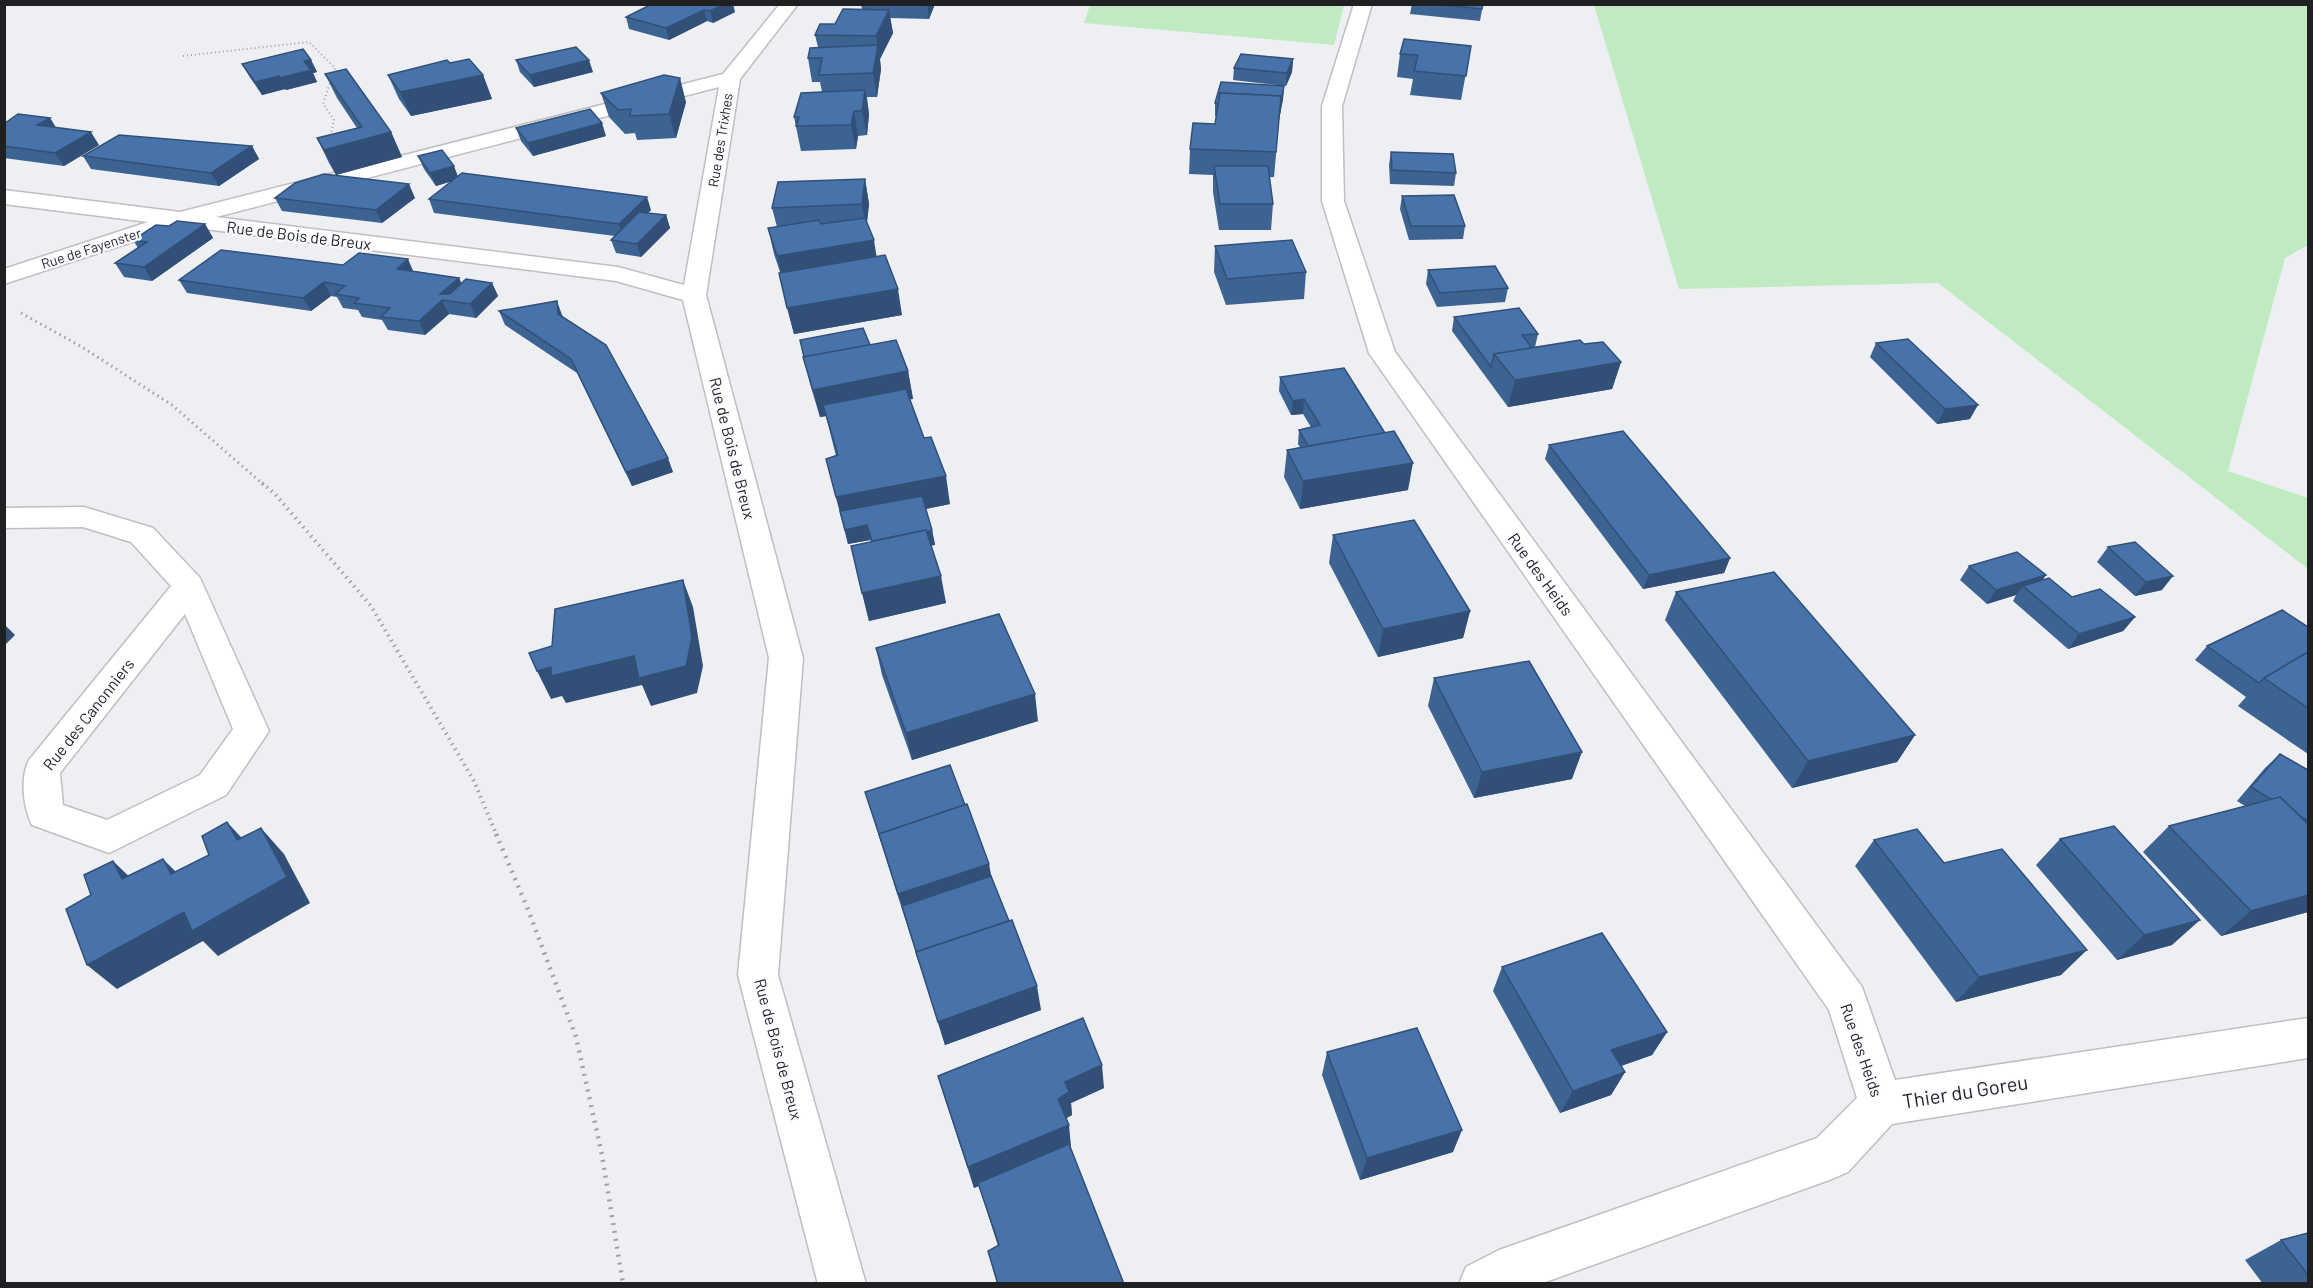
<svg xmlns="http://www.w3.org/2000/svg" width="2313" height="1288" font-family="Barlow,sans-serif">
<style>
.green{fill:#c0ebc2}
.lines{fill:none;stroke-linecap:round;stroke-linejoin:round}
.minor-casing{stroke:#bdbfc2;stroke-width:3}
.path-far3{stroke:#a1a2a5;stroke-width:2;stroke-dasharray:1 3;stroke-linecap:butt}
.path-far2{stroke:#a1a2a5;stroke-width:3;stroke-dasharray:1.5 4;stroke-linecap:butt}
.path-far1{stroke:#a1a2a5;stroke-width:4;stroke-dasharray:1.5 4.5;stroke-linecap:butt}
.path{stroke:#a1a2a5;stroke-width:4.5;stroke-dasharray:2 6;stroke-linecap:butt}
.minor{fill:#fff;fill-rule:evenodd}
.wall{fill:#3d6392}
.shaded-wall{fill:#325077}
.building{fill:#4773aa;stroke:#325077;stroke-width:1.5}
.labels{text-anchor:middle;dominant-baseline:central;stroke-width:4.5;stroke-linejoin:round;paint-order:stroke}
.far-street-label{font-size:14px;fill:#1f2021;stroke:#fafcff}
.street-label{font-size:16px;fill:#1f2021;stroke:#fafcff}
.near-street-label{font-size:20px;fill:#1f2021;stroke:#fafcff}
</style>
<rect width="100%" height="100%" fill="#edeff2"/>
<!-- green -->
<g class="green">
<polygon points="1090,5 1090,4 1344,5 1334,45 1084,23"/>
<polygon points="1594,5 2308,5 2308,245 2285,258 2228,471 2308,498 2308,569 1938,283 1679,289"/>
</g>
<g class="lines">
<!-- minor casing -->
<g class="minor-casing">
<g id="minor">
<path d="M780 4H798L740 79 706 295 803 658 778 975 866 1284H818L738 975 769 658 683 300 616 281 181 226 4 284V269L148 222 4 204V190L180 212 723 74ZM719 87 684 285 618 267 216 217Z"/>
<polygon points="1354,4 1372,4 1342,106 1344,201 1395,352 1862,987 1895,1080 2308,1018 2308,1058 1892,1124 1848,1172 1832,1179 1540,1284 1459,1284 1466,1267 1499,1250 1817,1138 1857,1098 1829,1010 1369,353 1322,201 1322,106"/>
<path d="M84 507 153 528 200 578 269 731 226 795 109 853 32 825C23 807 20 777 29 760L171 586 131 542 83 527 4 528V508ZM185 614 233 729 200 775 107 820 63 805 60 773Z"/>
</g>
</g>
<!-- path-far3 -->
<polyline class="path-far3" points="183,56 309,42 335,68 323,104 334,120 330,138"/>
<!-- path-far2 -->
<polyline class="path-far2" points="21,313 82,347 172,405 264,485"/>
<!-- path-far1 -->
<polyline class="path-far1" points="262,483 275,494 371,606 474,781 497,836"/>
<!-- path -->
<polyline class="path" points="496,834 527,907 576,1037 602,1155 623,1284"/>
<!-- minor -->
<use href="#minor" class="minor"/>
</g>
<!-- wall -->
<g class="wall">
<polygon points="652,4 735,12 713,23 707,21 669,40 629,29 626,17"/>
<polygon points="861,4 935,4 929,19 890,18 893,33 880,59 881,69 877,97 867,97 869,114 867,135 858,136 856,149 801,151 794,117 822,92 820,82 812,82 808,58 818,47 815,35 862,9"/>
<polygon points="1412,4 1483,4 1480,21 1410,14"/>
<polygon points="1471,46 1461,100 1410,95 1413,79 1397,77 1400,54"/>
<polygon points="1293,59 1292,72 1286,86 1233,80 1234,68"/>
<polygon points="311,60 317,72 313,73 317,82 286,90 285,89 262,95 249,76 242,64"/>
<polygon points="516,60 593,72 534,87 520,72"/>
<polygon points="450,63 483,75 492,99 411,116 399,99 388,75"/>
<polygon points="325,74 391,132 402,157 336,175 329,163 317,138 357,128 337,98"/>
<polygon points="1284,86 1283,99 1279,120 1274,177 1269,177 1273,204 1271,230 1219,230 1213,192 1213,175 1189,174 1190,149 1215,124 1216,116 1215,116 1215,103"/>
<polygon points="601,93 686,102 676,138 637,140 635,133 625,134 609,117"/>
<polygon points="50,118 56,128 99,145 64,166 4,158 4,124"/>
<polygon points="516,128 606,136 533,156 521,141"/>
<polygon points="252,146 259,159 219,186 91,169 83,156"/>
<polygon points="1391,152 1456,173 1454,186 1390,184 1389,165"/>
<polygon points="418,156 458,177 651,210 648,213 666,215 670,228 641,257 616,253 611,240 615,236 434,213 429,199 452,181 436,186 424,169"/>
<polygon points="865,179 869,204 867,223 876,256 902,315 794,334 779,273 780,272 774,254 768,228 777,227 772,208"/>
<polygon points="1402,196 1465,226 1463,239 1409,240 1400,209"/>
<polygon points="275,198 415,198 382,223 282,211"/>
<polygon points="205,224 213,238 152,281 124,277 115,263 138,248 133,240 169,226"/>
<polygon points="1215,246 1306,272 1304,299 1226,305 1214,272"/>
<polygon points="343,265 414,271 459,278 461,283 492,283 498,296 476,318 449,314 425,335 388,330 382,320 362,317 358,310 343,308 337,297 331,296 311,311 187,293 179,280"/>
<polygon points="1428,270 1508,288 1505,302 1437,307 1426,284"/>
<polygon points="499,311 562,315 563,317 673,472 632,486 577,373 505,325"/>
<polygon points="1454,317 1538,334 1535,347 1584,344 1621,362 1612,389 1508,407 1452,331"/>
<polygon points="1876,343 1970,419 1937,424 1870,357"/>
<polygon points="870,345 908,371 913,399 910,399 924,438 950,504 926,509 932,530 935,545 931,545 946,603 869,621 851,546 871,542 870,540 848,544 826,459 836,456 826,416 820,417 810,384 803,357"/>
<polygon points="1280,377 1408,490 1300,509 1284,477 1287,450 1300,447 1298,444 1299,430 1311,427 1303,414 1291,415 1279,391"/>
<polygon points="1549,445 1730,558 1724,573 1643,589 1545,459"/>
<polygon points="1333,535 1470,611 1463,638 1378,657 1329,563"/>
<polygon points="2108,547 2162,590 2135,596 2097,562"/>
<polygon points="1969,566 2046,575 2042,580 2072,597 2135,617 2123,631 2068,649 2013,601 2016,595 1987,604 1960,580"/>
<polygon points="1676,592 1915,735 1897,762 1792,788 1665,620"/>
<polygon points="2308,627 2308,754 2238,706 2246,697 2195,660 2207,646"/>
<polygon points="876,648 1038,721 912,760 882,675"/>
<polygon points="1434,678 1572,779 1474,798 1428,706"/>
<polygon points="2280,754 2308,770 2308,912 2221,936 2143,852 2169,826 2245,806 2237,801 2265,768"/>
<polygon points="865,792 991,876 1041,1010 945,1045"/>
<polygon points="2060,839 2172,945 2117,960 2036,865"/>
<polygon points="1874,840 1944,863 2061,975 1956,1002 1855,866"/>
<polygon points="1502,967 1667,1032 1652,1055 1621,1066 1625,1072 1611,1095 1560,1113 1493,991"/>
<polygon points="1327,1052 1453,1152 1360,1180 1322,1075"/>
<polygon points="938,1076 1104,1088 1071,1103 1072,1115 1066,1118 1071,1147 1070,1147 1124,1284 997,1284 988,1251 998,1246 979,1186 974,1188 945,1099"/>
<polygon points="2308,1233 2308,1284 2263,1284 2245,1260 2281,1240"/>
</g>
<!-- shaded-wall -->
<g class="shaded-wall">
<polygon points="724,4 733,4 735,12 713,23 710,11"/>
<polygon points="927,4 935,4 929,19"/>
<polygon points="704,10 707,21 669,40 666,28"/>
<polygon points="889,10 893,33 880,59 876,36"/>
<polygon points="878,45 881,69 877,97 873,73"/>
<polygon points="1293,59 1292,72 1286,86 1287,73"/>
<polygon points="311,60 317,72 313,73 317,82 286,90 280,78 304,61"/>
<polygon points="589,60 593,72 534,87 530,75"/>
<polygon points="483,75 492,99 411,116 400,92"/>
<polygon points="279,76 285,89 262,95 255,82"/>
<polygon points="680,78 686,102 676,138 669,114"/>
<polygon points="1284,86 1283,99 1279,120 1274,177 1281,96"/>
<polygon points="865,90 869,114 867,135 862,111"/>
<polygon points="854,111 858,136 856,149 851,125"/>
<polygon points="50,118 58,131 37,125"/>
<polygon points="602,123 606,136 533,156 528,143"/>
<polygon points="91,132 99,145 64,166 55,153"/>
<polygon points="391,132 402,157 336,175 324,150"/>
<polygon points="252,146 259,159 219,186 211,173"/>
<polygon points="454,166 459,179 436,186 430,173"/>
<polygon points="865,179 869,204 866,229 862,204"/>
<polygon points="409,184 415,198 382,223 376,210"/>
<polygon points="647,197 651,210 623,237 619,224"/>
<polygon points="666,215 670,228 641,257 637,244"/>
<polygon points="205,224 213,238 152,281 144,267"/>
<polygon points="874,240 878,266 783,282 777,256"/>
<polygon points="408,259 414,273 397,269"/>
<polygon points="459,278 465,292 454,302 440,294"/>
<polygon points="324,282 331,296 311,311 303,298"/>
<polygon points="492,283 498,296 476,318 470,304"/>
<polygon points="898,289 902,315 794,334 787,308"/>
<polygon points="442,300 449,314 425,335 419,321"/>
<polygon points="557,301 562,315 563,328 558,314"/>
<polygon points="1621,362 1612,389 1508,407 1515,380"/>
<polygon points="908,371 913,399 827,416 823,405 826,416 820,417 813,390"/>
<polygon points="1304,399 1303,414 1291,415 1293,401"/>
<polygon points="1978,405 1970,419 1937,424 1945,409"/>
<polygon points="668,458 673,472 632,486 626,472"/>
<polygon points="1413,463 1408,490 1300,509 1303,481"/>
<polygon points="946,476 950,504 844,525 836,497"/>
<polygon points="867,525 870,540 848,544 845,530"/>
<polygon points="932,530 935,545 876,558 873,543"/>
<polygon points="1730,558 1724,573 1643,589 1649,575"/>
<polygon points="2046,575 2036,590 2023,586 2016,595 1987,604 1996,590"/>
<polygon points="941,576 946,603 869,621 862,593"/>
<polygon points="2173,576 2162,590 2135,596 2146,582"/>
<polygon points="683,580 693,607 703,666 697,693 651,706 642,685 566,703 562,696 551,699 537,671"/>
<polygon points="1470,611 1463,638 1378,657 1383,629"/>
<polygon points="2135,617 2123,631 2068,649 2079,634"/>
<polygon points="4,624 15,635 4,646"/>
<polygon points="1035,694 1038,721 912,760 906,733"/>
<polygon points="1915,735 1897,762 1792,788 1808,761"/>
<polygon points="1582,752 1572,779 1474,798 1482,772"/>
<polygon points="227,822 251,848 237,840"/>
<polygon points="261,828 284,854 310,903 218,956 203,941 117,989 87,965"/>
<polygon points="163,859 189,885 171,874"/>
<polygon points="113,861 140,887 122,879"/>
<polygon points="989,864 994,890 906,919 898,894"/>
<polygon points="2308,895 2308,912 2221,936 2251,911"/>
<polygon points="2200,920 2172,945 2117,960 2144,935"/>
<polygon points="2087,950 2061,975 1956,1002 1979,977"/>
<polygon points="1037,986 1041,1010 945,1045 938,1022"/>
<polygon points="1667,1032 1652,1055 1598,1074 1611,1050"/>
<polygon points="1102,1065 1104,1088 1071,1103 1072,1115 1061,1121 1058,1099 1065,1082"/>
<polygon points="1625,1072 1611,1095 1560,1113 1573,1091"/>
<polygon points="1069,1125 1071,1147 974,1188 968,1167"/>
<polygon points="1462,1130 1453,1152 1360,1180 1367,1158"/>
</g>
<!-- building -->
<g class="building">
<polygon points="652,4 724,4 710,11 704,10 666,28 626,17"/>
<polygon points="1434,4 1483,4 1482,9"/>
<polygon points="843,9 889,10 876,36 815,35 820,24 835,24"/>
<polygon points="1404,39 1471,46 1466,76 1414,71 1418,55 1400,54"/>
<polygon points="878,45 873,73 819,75 822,58 808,58 810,48"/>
<polygon points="576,47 589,60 530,75 516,60"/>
<polygon points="303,49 311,60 304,61 311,70 280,78 279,76 255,82 242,64"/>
<polygon points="1241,54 1293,59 1287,73 1234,68"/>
<polygon points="469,59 483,75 400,92 388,75 447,60 450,63"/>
<polygon points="346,69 391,132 324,150 317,138 362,127 325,74"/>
<polygon points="664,75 680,78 669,114 630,116 631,109 618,110 601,93"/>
<polygon points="1221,82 1284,86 1280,107 1281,96 1220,93 1218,104 1215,103"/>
<polygon points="865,90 862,111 854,111 851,125 796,126 799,117 794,117 801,93"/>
<polygon points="1220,93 1281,96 1276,152 1190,149 1193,123 1215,124"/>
<polygon points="590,109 602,123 528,143 516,128"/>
<polygon points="18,114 50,118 37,125 91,132 55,153 4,146 4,124"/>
<polygon points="119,135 252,146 211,173 83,156"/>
<polygon points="442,150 454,166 430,173 418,156"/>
<polygon points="1391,152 1453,154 1456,173 1392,170"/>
<polygon points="1214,166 1268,166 1273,204 1220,204"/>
<polygon points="462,173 647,197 619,224 429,199"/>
<polygon points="324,174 409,184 376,210 275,198 295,183"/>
<polygon points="865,179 862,204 772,208 778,182"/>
<polygon points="1454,195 1465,226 1411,226 1402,196"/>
<polygon points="639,212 666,215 637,244 611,240"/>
<polygon points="865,218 874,240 777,256 768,228 819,220 821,224"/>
<polygon points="177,221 205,224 144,267 115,263 147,242 133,240 156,225 169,226"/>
<polygon points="1292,240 1306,272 1227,279 1215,246"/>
<polygon points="221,250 343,265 359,253 408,259 397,269 459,278 440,294 450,294 466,279 492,283 470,304 442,300 419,321 381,317 390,308 354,303 359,298 335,294 345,286 324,282 303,298 179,280"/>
<polygon points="885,255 898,289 787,308 779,273"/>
<polygon points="1495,266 1508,288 1440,293 1428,270"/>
<polygon points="557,301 558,314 606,345 668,458 626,472 571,359 499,311"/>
<polygon points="1519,308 1538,334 1522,335 1532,348 1494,354 1491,367 1454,317"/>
<polygon points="863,328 870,345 804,357 800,340"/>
<polygon points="1908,339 1978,405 1945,409 1876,343"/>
<polygon points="896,340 908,371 813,390 803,357"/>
<polygon points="1580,340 1584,344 1603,342 1621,362 1515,380 1494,354"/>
<polygon points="1344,368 1385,433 1308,446 1299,430 1320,425 1304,399 1293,401 1280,377"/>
<polygon points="906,389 924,438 931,437 946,476 836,497 826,459 838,455 823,405"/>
<polygon points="1394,431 1413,463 1303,481 1287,450"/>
<polygon points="1623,431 1730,558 1649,575 1549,445"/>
<polygon points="922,496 932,530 927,532 926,530 872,541 867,525 845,530 840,511"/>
<polygon points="1414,520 1470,611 1383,629 1333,535"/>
<polygon points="926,530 941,576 862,593 851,546"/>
<polygon points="2135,542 2173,576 2146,582 2108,547"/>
<polygon points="2017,552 2046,575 1996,590 1969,566"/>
<polygon points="1774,572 1915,735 1808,761 1676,592"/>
<polygon points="2049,578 2072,597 2100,589 2135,617 2079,634 2023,586"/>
<polygon points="683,580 692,638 686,666 639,678 634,656 551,676 551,667 537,671 529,653 552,646 555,609"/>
<polygon points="2282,610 2308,627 2308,652 2264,678 2259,683 2207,646"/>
<polygon points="999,614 1035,694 906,733 876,648"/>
<polygon points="2308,652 2308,708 2264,678"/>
<polygon points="1529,661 1582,752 1482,772 1434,678"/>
<polygon points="2280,754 2308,770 2308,821 2300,816 2280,797 2272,800 2251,787"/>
<polygon points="950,765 965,805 879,834 883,846 865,792"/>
<polygon points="2280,797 2308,824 2308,895 2251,911 2169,826"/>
<polygon points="967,804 989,864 898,894 879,834"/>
<polygon points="227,822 237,840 261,828 287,877 192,931 184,912 87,965 66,909 91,895 84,875 113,861 122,879 163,859 171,874 209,855 202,836"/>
<polygon points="2114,826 2200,920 2144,935 2060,839"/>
<polygon points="1917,829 1944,863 2002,849 2087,950 1979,977 1874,840"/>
<polygon points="991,876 1009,921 916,952 920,964 902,906"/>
<polygon points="1012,920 1037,986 938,1022 916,952"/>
<polygon points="1602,933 1667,1032 1611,1050 1625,1072 1573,1091 1502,967"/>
<polygon points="1083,1018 1102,1065 1065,1082 1069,1092 1058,1099 1069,1125 968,1167 938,1076"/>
<polygon points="1417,1028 1462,1130 1367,1158 1327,1052"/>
<polygon points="1069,1144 1124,1284 998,1284 988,1251 999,1245 978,1183"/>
<polygon points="2308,1233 2308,1275 2281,1240"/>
</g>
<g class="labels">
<!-- far-street labels -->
<g class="far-street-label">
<text transform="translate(720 140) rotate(-81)">Rue des Trixhes</text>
<text transform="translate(91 248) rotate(-18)">Rue de Fayenster</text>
</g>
<!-- street labels -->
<g class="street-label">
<text transform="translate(299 235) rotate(7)">Rue de Bois de Breux</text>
<text transform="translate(733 448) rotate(76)">Rue de Bois de Breux</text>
<text transform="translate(1541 574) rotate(54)">Rue des Heids</text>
<text transform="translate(88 714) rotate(-52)">Rue des Canonniers</text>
<text transform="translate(779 1049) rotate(75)">Rue de Bois de Breux</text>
<text transform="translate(1862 1050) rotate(71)">Rue des Heids</text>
</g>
<!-- near-street labels -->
<g class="near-street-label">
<text transform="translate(1965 1091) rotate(-9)">Thier du Goreu</text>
</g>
</g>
<!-- border -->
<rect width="2313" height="1288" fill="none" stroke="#1f2021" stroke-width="12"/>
</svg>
